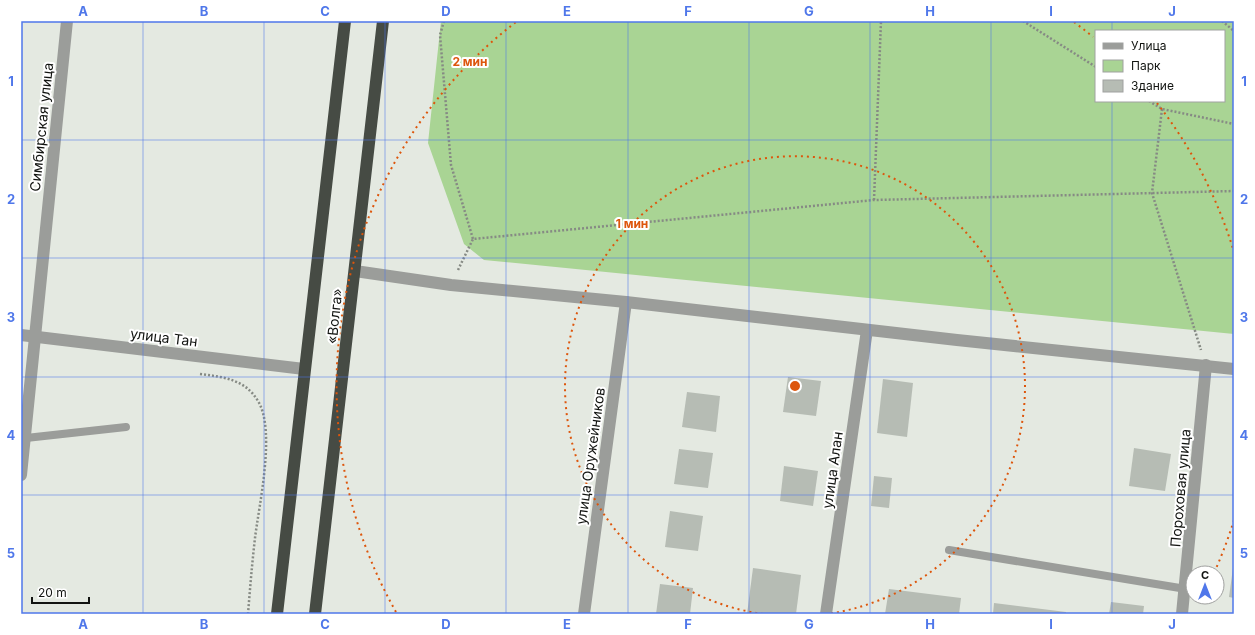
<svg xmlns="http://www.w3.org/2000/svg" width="1255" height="635" font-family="Inter,sans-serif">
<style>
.green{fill:#a9d494;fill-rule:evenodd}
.building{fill:#b6bcb4}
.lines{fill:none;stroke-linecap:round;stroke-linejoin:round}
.path{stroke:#868a84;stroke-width:2.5;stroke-dasharray:2 2;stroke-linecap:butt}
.lane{stroke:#9b9d9a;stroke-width:8}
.street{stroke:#9b9d9a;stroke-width:12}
.highway{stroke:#464b44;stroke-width:12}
.grid{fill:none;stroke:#4f77ea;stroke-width:1;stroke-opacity:0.55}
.ring{fill:none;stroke:#dd560c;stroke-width:2;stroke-dasharray:2 4}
.labels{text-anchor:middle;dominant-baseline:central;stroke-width:4;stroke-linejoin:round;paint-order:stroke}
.street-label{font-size:14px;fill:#121411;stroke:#fff}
.centre{fill:#dd560c;stroke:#fff;stroke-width:2}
.ring-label{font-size:12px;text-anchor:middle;font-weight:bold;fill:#dd560c;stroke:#fff;stroke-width:4;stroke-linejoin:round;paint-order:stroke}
.neatline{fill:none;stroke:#4f77ea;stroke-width:1.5}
.grid-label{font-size:13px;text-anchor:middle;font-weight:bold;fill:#4f77ea}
</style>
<rect width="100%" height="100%" fill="#e4e9e1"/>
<!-- green -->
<path class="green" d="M441 21H1234V334L484 260 464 244 428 143ZM1096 31H1224V101H1096Z"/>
<!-- building -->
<g class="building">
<polygon points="788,377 821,381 816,416 783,412"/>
<polygon points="883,379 913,383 907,437 877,433"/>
<polygon points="687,392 720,396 716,432 682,427"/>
<polygon points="1134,448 1171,454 1165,491 1129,486"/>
<polygon points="679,449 713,453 708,488 674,484"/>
<polygon points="784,466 818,471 813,506 780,501"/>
<polygon points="874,476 892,478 889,508 871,506"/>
<polygon points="670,511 703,516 698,551 665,547"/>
<polygon points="753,568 801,575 796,614 747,614"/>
<polygon points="1233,568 1234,568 1234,598 1229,597"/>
<polygon points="660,584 693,588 690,614 656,614"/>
<polygon points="889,589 961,598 959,614 885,614"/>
<polygon points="1111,602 1144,606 1143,614 1109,614"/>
<polygon points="994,603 1066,612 1066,614 993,614"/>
</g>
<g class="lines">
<!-- path -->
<g class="path">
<polyline points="444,21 440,35 451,165 473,239"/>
<polyline points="1023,21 1096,67"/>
<polyline points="1222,21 1234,31"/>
<polyline points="1149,101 1162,109 1234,124"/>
<polyline points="1162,109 1152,193 1201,350"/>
<polyline points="874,200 881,21"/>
<polyline points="458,270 473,239 874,200 1234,191"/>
<path d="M200 374C223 377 245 379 258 401 276 430 259 505 255 538 252 564 250 589 248 614"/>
</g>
<!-- lane -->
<g class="lane">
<polyline points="26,438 126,427"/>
<polyline points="949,550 1186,589"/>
</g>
<!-- street -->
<g class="street">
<polyline points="355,271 451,285 626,302 957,340 1234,369"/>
<polyline points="21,335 304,369"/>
<polyline points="21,475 67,21"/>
<polyline points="584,614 626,302"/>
<polyline points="826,614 867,330"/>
<polyline points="1182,614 1206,365"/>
</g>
<!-- highway -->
<g class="highway">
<polyline points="277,614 345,21"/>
<polyline points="315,614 383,21"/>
</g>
</g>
<!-- grid -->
<path class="grid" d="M143 21V614M264 21V614M385 21V614M506 21V614M628 21V614M749 21V614M870 21V614M991 21V614M1112 21V31M1112 101V614M21 140H1234M21 258H1234M21 377H1234M21 495H1234"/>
<!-- distance rings -->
<g class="ring">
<path d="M763 614A230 230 0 1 1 827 614"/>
<path d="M1234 520A459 459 0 0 1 1214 573M396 612A459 459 0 0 1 516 22M1074 22A459 459 0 0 1 1093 37M1157 103A459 459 0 0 1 1234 252"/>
</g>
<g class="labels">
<!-- street labels -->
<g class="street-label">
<text transform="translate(41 127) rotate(-84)">Симбирская улица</text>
<text transform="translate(334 316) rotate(-84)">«Волга»</text>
<text transform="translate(164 337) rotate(7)">улица Тан</text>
<text transform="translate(590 456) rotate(-82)">улица Оружейников</text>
<text transform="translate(832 470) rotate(-82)">улица Алан</text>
<text transform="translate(1180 488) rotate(-85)">Пороховая улица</text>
</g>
</g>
<circle cx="795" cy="386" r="6" class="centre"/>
<g class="ring-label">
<text x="470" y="66">2 мин</text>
<text x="632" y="228">1 мин</text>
</g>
<!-- border -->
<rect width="1255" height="635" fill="none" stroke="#ffffff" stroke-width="44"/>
<!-- legend -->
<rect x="1095" y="30" width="130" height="72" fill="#ffffff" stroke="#a0a1a0"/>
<rect x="1103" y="43" width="20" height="6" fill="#9b9d9a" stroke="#a0a1a0"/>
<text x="1131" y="50" font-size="12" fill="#121411">Улица</text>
<rect x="1103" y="60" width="20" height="12" fill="#a9d494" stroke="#a0a1a0"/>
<text x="1131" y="70" font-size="12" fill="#121411">Парк</text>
<rect x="1103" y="80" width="20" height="12" fill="#b6bcb4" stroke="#a0a1a0"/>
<text x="1131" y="90" font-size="12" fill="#121411">Здание</text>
<!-- north arrow -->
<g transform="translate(1205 585)"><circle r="19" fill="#ffffff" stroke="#a0a1a0"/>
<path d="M0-3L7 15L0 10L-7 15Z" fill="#4f77ea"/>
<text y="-6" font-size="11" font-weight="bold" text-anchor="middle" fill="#121411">С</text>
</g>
<!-- scale -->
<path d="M32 597v6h57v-6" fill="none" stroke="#121411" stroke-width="2"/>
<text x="38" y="597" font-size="12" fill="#121411" stroke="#ffffff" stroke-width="3" paint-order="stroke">20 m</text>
<rect x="22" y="22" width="1211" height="591" class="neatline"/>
<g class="grid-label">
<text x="83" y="16">A</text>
<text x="204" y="16">B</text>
<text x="325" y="16">C</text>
<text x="446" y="16">D</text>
<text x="567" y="16">E</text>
<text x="688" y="16">F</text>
<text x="809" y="16">G</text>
<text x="930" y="16">H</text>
<text x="1051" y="16">I</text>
<text x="1172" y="16">J</text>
<text x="11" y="86">1</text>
<text x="1244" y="86">1</text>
<text x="11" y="204">2</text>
<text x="1244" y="204">2</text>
<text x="11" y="322">3</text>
<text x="1244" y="322">3</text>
<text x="11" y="440">4</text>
<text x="1244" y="440">4</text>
<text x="11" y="558">5</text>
<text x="1244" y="558">5</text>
<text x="83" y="629">A</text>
<text x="204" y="629">B</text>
<text x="325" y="629">C</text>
<text x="446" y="629">D</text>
<text x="567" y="629">E</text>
<text x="688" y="629">F</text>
<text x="809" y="629">G</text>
<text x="930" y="629">H</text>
<text x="1051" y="629">I</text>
<text x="1172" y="629">J</text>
</g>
</svg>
